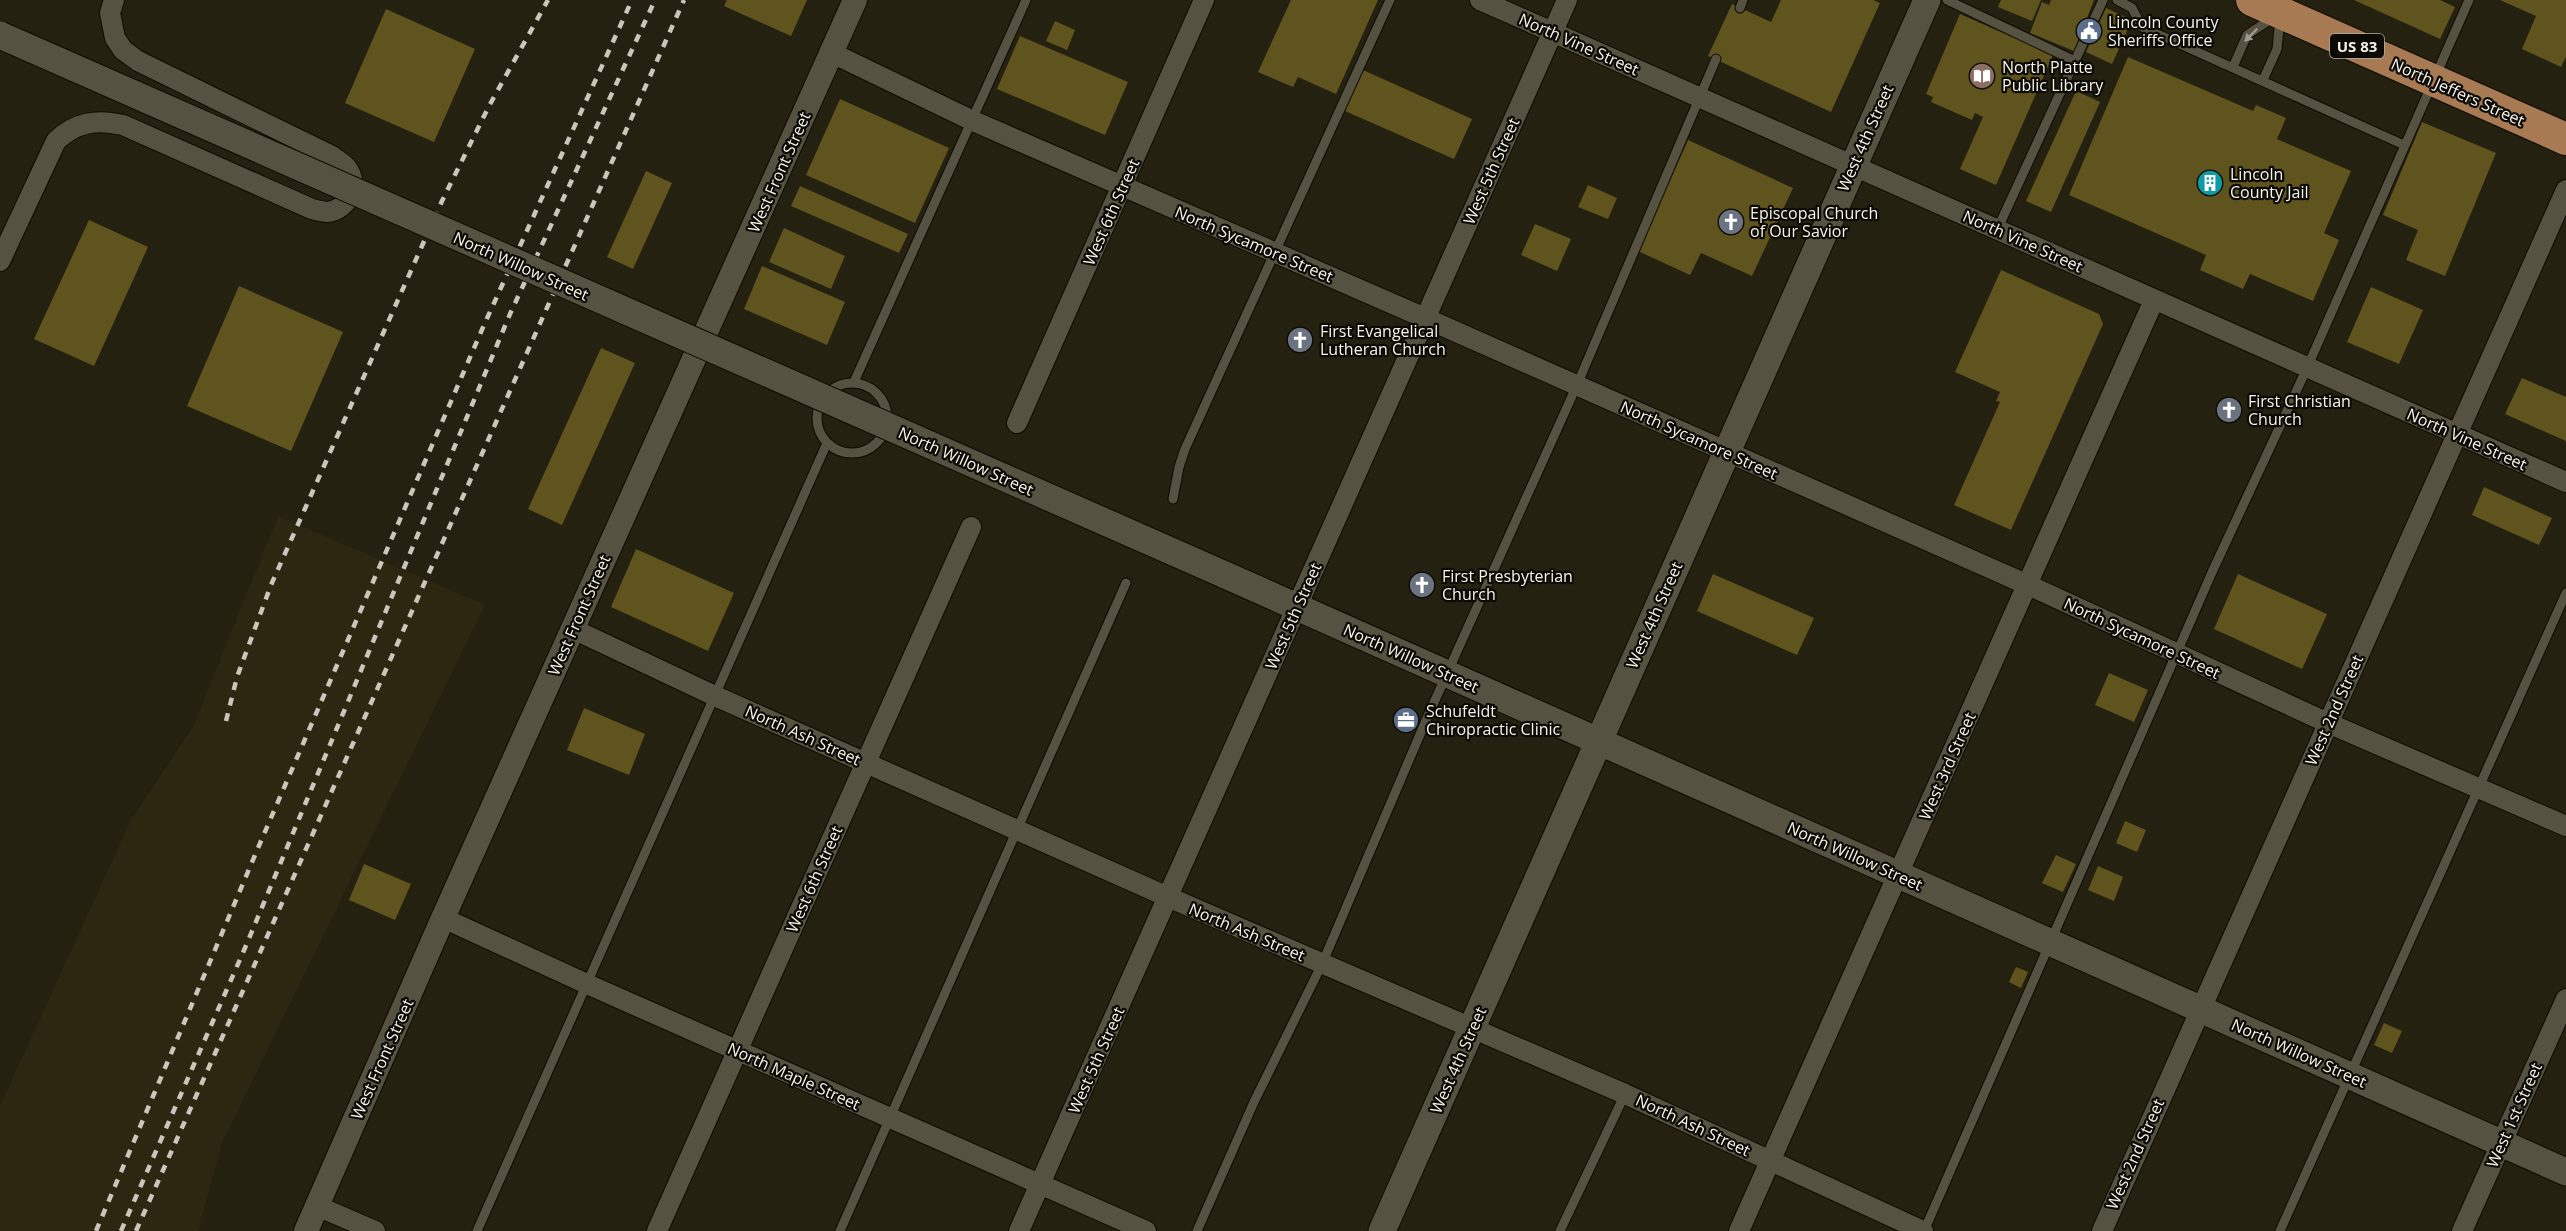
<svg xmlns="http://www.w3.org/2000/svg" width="2566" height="1231" font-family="'Open Sans',sans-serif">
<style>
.built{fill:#2c2711}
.building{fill:#5f531e}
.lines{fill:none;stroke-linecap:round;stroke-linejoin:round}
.service-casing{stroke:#0e0a01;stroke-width:11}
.minor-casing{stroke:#0e0a01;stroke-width:22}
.tertiary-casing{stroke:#0e0a01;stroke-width:26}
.secondary-casing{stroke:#0e0a01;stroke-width:29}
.trunk-casing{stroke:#0e0a01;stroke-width:34}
.service{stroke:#565241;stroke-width:9}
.minor{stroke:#565241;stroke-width:20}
.tertiary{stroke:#565241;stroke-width:24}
.secondary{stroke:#565241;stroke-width:27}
.trunk{stroke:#a87a54;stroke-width:32}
.rail{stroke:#c9c7bb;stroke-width:4.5;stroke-dasharray:8 8;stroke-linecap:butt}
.secondary-bridge-casing{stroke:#0e0a01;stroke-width:29;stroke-linecap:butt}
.secondary-bridge{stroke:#565241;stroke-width:27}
.oneway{fill:#9e9b8d}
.labels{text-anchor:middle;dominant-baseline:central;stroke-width:4.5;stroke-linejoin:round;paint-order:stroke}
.shield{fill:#0c0a05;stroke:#b0aea5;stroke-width:1.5}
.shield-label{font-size:15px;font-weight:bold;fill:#f6f4ea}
.poi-label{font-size:16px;fill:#f6f4ea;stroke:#0c0a05;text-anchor:start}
.street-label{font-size:16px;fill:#f6f4ea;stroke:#0c0a05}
</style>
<rect width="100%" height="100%" fill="#242111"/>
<!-- built -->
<polygon class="built" points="278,516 485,605 222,1143 198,1231 0,1231 0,1106 131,820 194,725"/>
<!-- building -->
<g class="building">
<polygon points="727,0 807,0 791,36 724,6"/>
<polygon points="1291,0 1378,0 1336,94 1298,77 1293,87 1258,72"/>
<polygon points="1781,0 1873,0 1880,3 1831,112 1708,56 1732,4 1771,22"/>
<polygon points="2001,0 2041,0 2032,21 1998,7"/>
<polygon points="2051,0 2094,0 2074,51 2030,33 2042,2 2049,5"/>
<polygon points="2354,0 2440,0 2455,7 2440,39"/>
<polygon points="2500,0 2566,0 2566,57 2561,67 2522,49 2536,16"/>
<polygon points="2106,8 2132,20 2112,64 2086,52"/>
<polygon points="386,9 475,49 434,142 345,103"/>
<polygon points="1960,14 2053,55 1996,185 1960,169 1983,117 1975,113 1972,120 1931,102 1933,97 1926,94"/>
<polygon points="1055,21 1075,30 1067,50 1046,41"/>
<polygon points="1020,36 1128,82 1105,135 997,89"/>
<polygon points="2128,57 2253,111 2256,105 2286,118 2277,139 2351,171 2324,233 2339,240 2313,301 2250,274 2243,289 2200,270 2206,255 2069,195"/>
<polygon points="1363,70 1472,119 1454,159 1345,111"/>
<polygon points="2076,91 2100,102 2051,212 2026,201"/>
<polygon points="840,99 949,148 915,223 806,175"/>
<polygon points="2422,122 2496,153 2445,276 2406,260 2418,230 2383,215"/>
<polygon points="1688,140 1793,188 1752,276 1701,253 1690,275 1638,251"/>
<polygon points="646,171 672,183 633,269 607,257"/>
<polygon points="1588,185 1617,198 1608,219 1578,207"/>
<polygon points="800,186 908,234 899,253 791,206"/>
<polygon points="89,220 148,247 94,366 34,339"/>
<polygon points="1535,224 1571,239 1557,271 1521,255"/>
<polygon points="784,228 845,256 831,289 769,262"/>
<polygon points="762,266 845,302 827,345 744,309"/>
<polygon points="2001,270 2099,314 2103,324 2011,530 1954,505 2000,402 1996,401 2000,392 1955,372"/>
<polygon points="239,286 343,332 291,451 187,406"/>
<polygon points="2371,287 2423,310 2399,364 2347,342"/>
<polygon points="601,348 635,363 562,525 528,509"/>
<polygon points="2522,378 2566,397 2566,441 2505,414"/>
<polygon points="2484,487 2552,518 2539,545 2472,515"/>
<polygon points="636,549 734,593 708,651 611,607"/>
<polygon points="1713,574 1814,618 1797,655 1697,611"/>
<polygon points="2238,574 2327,614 2302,669 2214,629"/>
<polygon points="2109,673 2148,690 2134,722 2095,705"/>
<polygon points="584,708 645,734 629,775 567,750"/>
<polygon points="2125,821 2146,830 2137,852 2116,843"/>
<polygon points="2056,855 2076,864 2063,892 2042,883"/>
<polygon points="364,864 411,884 395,920 349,900"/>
<polygon points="2098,866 2123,877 2114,901 2088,890"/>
<polygon points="2016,967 2028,972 2021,988 2009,982"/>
<polygon points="2384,1023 2402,1031 2392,1053 2374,1045"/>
</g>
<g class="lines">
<!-- service casing -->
<g class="service-casing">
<g id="service">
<polyline points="1947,0 2075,61"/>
<polyline points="2117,0 2132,8 2142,27 2404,145"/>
<polyline points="1740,8 1743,0"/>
<polyline points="2233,67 2247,35 2274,17"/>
<polyline points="2263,80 2277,49 2280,17"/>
<polyline points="1997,230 2103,0"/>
<polyline points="854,382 1026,0"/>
<circle cx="852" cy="418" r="35"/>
<polyline points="1173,499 1179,467 1185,449 1390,0"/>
<polyline points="477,1231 827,443"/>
<polyline points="840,1231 1126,583"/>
<polyline points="1197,1231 1254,1102 1322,964 1427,718 1577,385 1716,59"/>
<polyline points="1560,1231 1625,1094"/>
<polyline points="1924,1231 2213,570 2307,368 2469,0"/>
<polyline points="2280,1231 2566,593"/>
</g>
</g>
<!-- minor casing -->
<g class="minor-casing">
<g id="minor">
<polyline points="1480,0 2566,482"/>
<polyline points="832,53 971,120 1425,318 2028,585 2328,723 2566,826"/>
<path d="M0 261 56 141C76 122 96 119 123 125L312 209C316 210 323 212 327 212 348 210 360 185 347 168 344 164 337 160 332 156L138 61 123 50 115 38 110 13 114 0"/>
<polyline points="1017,423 1204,0"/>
<polyline points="573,629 715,696 1168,897 1625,1094 1923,1231"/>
<polyline points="443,918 587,984 1146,1231"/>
<polyline points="317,1206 375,1231"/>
<polyline points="657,1231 971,527"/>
<polyline points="1019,1231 1567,0"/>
<polyline points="1739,1231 2154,300"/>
<polyline points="2102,1231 2566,190"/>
<polyline points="2462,1231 2566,999"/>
</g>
</g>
<!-- tertiary casing -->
<g class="tertiary-casing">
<polyline id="tertiary" points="306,1231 443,918 855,0"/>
</g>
<!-- secondary casing -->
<g class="secondary-casing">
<g id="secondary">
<polyline points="1223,574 2566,1172"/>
<polyline points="1382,1231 1927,0"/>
</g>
</g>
<!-- trunk casing -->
<g class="trunk-casing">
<polyline id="trunk" points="2252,0 2566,139"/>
</g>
<!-- service -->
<use href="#service" class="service"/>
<!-- minor -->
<use href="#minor" class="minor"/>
<!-- tertiary -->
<use href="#tertiary" class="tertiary"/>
<!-- secondary -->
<use href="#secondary" class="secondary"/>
<!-- trunk -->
<use href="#trunk" class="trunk"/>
<!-- rail -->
<g class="rail">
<polyline points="226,721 237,677 271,585 442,201 489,106 548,0"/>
<polyline points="96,1231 261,841 484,325 632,0"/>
<polyline points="121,1231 245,948 510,314 655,0"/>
<polyline points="136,1231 684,0"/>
</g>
<!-- secondary-bridge casing -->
<g class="secondary-bridge-casing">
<polyline id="secondary-bridge" points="0,35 1223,574"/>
</g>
<!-- secondary-bridge -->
<use href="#secondary-bridge" class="secondary-bridge"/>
</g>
<!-- one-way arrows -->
<defs><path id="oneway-solid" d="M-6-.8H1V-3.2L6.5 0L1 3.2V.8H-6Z" transform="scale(1.5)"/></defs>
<use class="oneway" href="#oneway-solid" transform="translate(2251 35) rotate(135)"/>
<!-- icons -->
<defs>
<g id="civic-disc" transform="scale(1.35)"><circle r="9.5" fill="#5c6f8a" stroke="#0c0a05"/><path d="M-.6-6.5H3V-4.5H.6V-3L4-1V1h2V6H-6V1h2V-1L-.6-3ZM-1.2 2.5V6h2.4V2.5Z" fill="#fff"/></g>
<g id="library-disc" transform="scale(1.35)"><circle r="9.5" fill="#8d6e63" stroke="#0c0a05"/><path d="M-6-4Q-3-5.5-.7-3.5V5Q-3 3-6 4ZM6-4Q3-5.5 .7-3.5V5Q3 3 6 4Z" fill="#fff"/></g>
<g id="building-disc" transform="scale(1.35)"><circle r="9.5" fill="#0f9aa8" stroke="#0c0a05"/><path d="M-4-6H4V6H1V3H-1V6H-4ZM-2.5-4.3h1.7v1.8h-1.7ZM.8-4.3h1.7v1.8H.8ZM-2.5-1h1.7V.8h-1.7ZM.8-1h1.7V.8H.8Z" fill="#fff"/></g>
<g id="church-disc" transform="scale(1.35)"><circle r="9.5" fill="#6b7280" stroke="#0c0a05"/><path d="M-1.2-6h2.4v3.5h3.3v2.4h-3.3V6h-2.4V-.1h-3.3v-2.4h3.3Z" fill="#fff"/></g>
<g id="office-disc" transform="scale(1.35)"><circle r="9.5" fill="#5c6f8a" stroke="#0c0a05"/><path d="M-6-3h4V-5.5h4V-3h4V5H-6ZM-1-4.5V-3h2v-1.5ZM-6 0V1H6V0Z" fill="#fff"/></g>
</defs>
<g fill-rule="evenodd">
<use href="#civic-disc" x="2089" y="31"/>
<use href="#library-disc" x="1982" y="76"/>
<use href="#building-disc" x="2210" y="183"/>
<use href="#church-disc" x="1731" y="222"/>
<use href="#church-disc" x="1300" y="340"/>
<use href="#church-disc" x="2229" y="410"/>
<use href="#church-disc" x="1422" y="585"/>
<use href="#office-disc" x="1406" y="720"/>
</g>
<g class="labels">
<!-- shield labels -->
<rect class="shield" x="2330" y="34" width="54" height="24" rx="4.5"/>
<g class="shield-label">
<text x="2357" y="46">US 83</text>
</g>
<!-- poi labels -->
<g class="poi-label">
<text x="2108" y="22">Lincoln County<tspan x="2108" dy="18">Sheriffs Office</tspan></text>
<text x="2002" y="67">North Platte<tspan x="2002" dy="18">Public Library</tspan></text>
<text x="2230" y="174">Lincoln<tspan x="2230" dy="18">County Jail</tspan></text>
<text x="1750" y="213">Episcopal Church<tspan x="1750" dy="18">of Our Savior</tspan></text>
<text x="1320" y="331">First Evangelical<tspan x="1320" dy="18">Lutheran Church</tspan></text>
<text x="2248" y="401">First Christian<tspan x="2248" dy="18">Church</tspan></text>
<text x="1442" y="576">First Presbyterian<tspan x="1442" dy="18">Church</tspan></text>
<text x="1426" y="711">Schufeldt<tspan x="1426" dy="18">Chiropractic Clinic</tspan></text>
</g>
<!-- street labels -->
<g class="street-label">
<text transform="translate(1579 44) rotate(24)">North Vine Street</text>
<text transform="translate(2458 92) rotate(24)">North Jeffers Street</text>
<text transform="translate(1865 138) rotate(-66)">West 4th Street</text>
<text transform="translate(1491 171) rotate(-66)">West 5th Street</text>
<text transform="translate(779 172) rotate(-66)">West Front Street</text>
<text transform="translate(1111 212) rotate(-66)">West 6th Street</text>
<text transform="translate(2023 241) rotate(24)">North Vine Street</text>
<text transform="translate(1254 244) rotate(23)">North Sycamore Street</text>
<text transform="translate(521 266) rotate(24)">North Willow Street</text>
<text transform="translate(2467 439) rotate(24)">North Vine Street</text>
<text transform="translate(1699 440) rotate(24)">North Sycamore Street</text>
<text transform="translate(966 461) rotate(24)">North Willow Street</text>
<text transform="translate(579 615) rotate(-66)">West Front Street</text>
<text transform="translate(1654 615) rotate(-66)">West 4th Street</text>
<text transform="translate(1293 616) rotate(-66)">West 5th Street</text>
<text transform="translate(2142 638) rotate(25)">North Sycamore Street</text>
<text transform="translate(1411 658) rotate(24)">North Willow Street</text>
<text transform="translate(2334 710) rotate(-66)">West 2nd Street</text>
<text transform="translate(803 735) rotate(24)">North Ash Street</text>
<text transform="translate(1947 766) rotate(-66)">West 3rd Street</text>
<text transform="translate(1855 856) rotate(24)">North Willow Street</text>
<text transform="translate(814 879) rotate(-66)">West 6th Street</text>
<text transform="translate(1247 932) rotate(23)">North Ash Street</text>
<text transform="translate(2299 1053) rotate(24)">North Willow Street</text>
<text transform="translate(382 1059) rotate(-66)">West Front Street</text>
<text transform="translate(1096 1060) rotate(-66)">West 5th Street</text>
<text transform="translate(1458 1060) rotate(-66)">West 4th Street</text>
<text transform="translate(794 1076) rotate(24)">North Maple Street</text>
<text transform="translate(2514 1115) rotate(-66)">West 1st Street</text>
<text transform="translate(1693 1125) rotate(25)">North Ash Street</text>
<text transform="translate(2135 1154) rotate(-66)">West 2nd Street</text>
</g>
</g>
</svg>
